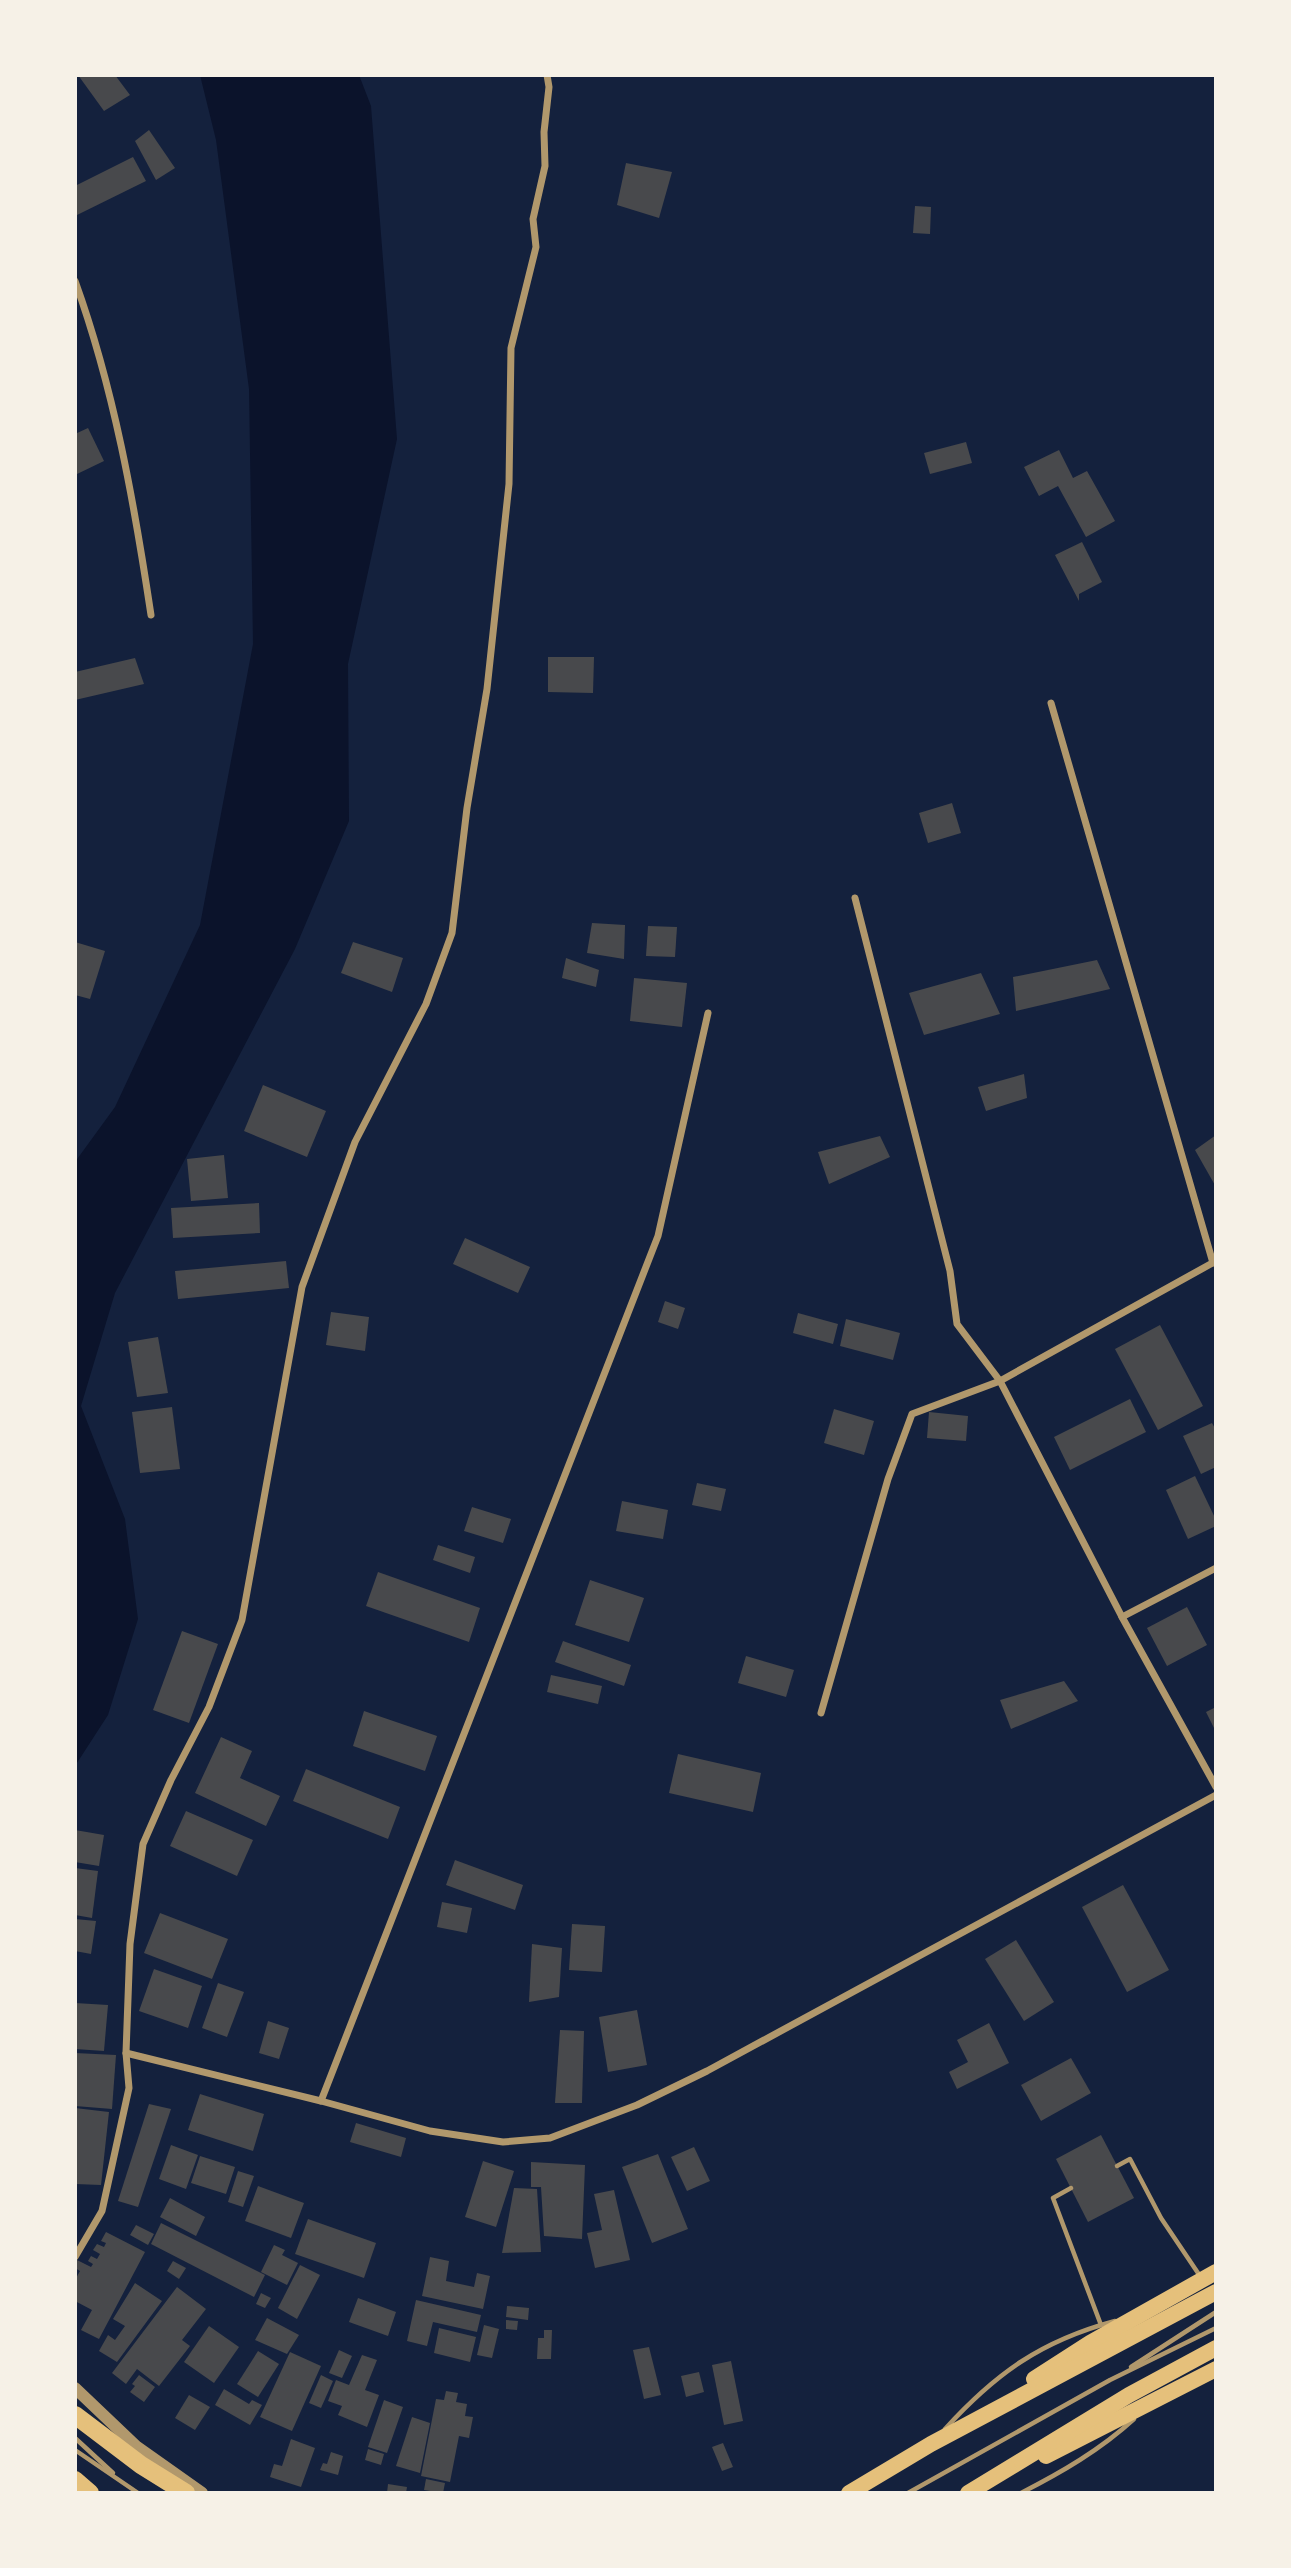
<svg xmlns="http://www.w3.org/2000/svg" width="1291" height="2568" font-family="'Asap Condensed',sans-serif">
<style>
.water{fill:#0b132b}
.building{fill:#48494c}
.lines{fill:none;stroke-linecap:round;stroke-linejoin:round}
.service{stroke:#b1986c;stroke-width:4.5}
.minor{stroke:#b1986c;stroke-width:7}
.tertiary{stroke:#b1986c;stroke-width:12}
.trunk{stroke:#e5c07b;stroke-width:16}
.motorway{stroke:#e5c07b;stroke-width:18}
</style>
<rect width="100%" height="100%" fill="#14213d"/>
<!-- water -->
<polygon class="water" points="200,75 359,75 371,106 397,439 348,664 349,821 295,949 115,1293 81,1406 125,1519 138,1619 108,1715 75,1766 75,1162 115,1107 200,925 253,644 249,389 216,140"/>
<!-- building -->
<g class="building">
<polygon points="78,75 115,75 130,95 104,111"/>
<polygon points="149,130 175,168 156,180 135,141"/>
<polygon points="133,157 146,181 75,216 75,186"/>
<polygon points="626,163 672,172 659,218 617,205"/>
<polygon points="915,206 931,207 930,234 913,233"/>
<polygon points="88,428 104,461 75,475 75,434"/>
<polygon points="966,442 972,463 930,474 924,453"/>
<polygon points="1059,450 1073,478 1087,471 1115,521 1086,537 1058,486 1039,496 1024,467"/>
<polygon points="1082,542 1102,582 1079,594 1079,601 1055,555"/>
<polygon points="548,657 594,657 593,693 548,692"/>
<polygon points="135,658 144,684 75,700 75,672"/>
<polygon points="952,803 961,833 928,843 919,813"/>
<polygon points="592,923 625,925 624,959 587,953"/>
<polygon points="648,926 677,927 675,957 646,956"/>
<polygon points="75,942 105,951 90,999 75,995"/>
<polygon points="353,942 403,958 392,992 341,973"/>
<polygon points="566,958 599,970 596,987 562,978"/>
<polygon points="1097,960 1110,989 1016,1011 1013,977"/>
<polygon points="981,973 1000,1014 924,1035 909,993"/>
<polygon points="634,978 687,983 682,1027 630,1021"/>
<polygon points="1024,1074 1027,1098 986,1111 978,1087"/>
<polygon points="263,1085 326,1111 307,1157 244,1131"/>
<polygon points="1216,1135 1216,1187 1195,1150"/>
<polygon points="880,1136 890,1157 829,1184 818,1152"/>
<polygon points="224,1155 228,1198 191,1201 187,1159"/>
<polygon points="259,1203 260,1233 173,1238 171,1208"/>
<polygon points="465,1238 530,1267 518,1293 453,1264"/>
<polygon points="286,1261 289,1288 178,1299 175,1271"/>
<polygon points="665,1301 685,1308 678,1329 658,1322"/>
<polygon points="331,1312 369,1317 365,1351 326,1345"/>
<polygon points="798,1313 838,1324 833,1344 793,1333"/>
<polygon points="846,1319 900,1333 893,1360 840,1346"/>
<polygon points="1160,1325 1203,1406 1158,1430 1115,1349"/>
<polygon points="158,1337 168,1393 137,1397 128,1342"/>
<polygon points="1130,1399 1146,1432 1070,1470 1054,1437"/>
<polygon points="172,1407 180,1469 140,1473 132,1412"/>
<polygon points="834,1409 874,1421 864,1455 824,1443"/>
<polygon points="929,1412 968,1416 966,1441 927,1438"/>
<polygon points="1212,1423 1216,1430 1216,1467 1201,1474 1183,1436"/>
<polygon points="1195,1476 1216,1520 1216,1526 1188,1539 1166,1490"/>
<polygon points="697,1483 726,1489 721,1511 692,1505"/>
<polygon points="622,1501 668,1510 663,1539 616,1531"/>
<polygon points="472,1507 511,1519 503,1543 464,1531"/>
<polygon points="438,1545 475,1557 470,1573 433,1560"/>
<polygon points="378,1572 480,1608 469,1642 366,1606"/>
<polygon points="590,1580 644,1598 629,1642 575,1625"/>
<polygon points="1187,1607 1207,1645 1167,1666 1147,1628"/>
<polygon points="182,1631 218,1644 189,1723 153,1710"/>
<polygon points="563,1641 631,1665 624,1686 555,1662"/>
<polygon points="746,1656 794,1670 786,1697 738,1683"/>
<polygon points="551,1675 602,1686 598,1704 547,1692"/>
<polygon points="1064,1681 1078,1701 1011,1729 1000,1700"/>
<polygon points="1216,1707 1216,1732 1206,1712"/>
<polygon points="364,1711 437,1736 425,1771 353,1746"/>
<polygon points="221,1737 252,1751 240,1778 280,1796 266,1826 195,1793"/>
<polygon points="678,1754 761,1773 753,1812 669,1793"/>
<polygon points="306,1769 400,1807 388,1839 293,1801"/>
<polygon points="186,1811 253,1840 237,1876 170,1846"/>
<polygon points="75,1830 104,1835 99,1866 75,1862"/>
<polygon points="455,1860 523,1885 515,1910 446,1885"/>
<polygon points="75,1868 98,1871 92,1918 75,1915"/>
<polygon points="1123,1885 1169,1970 1127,1992 1082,1907"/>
<polygon points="442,1902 472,1908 467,1933 437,1927"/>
<polygon points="160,1913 228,1939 212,1979 144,1953"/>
<polygon points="75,1919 96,1921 91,1954 75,1951"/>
<polygon points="572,1924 605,1926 602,1972 569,1970"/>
<polygon points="1016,1940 1054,2002 1024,2021 985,1959"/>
<polygon points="532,1944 562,1948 559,1997 529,2002"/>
<polygon points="154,1969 202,1986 188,2028 139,2011"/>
<polygon points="218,1983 244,1992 227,2037 202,2028"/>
<polygon points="75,2003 108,2005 104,2051 75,2049"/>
<polygon points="637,2010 647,2065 608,2072 599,2017"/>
<polygon points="268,2021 289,2028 279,2059 259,2053"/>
<polygon points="989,2023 1009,2063 957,2089 949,2072 968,2062 957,2040"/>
<polygon points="560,2030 584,2031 582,2103 555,2103"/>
<polygon points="75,2053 116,2055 112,2109 75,2106"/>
<polygon points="1071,2058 1091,2093 1041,2121 1021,2085"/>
<polygon points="200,2094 264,2114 253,2151 188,2130"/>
<polygon points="149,2104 171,2109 138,2207 118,2201"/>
<polygon points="75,2108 109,2112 101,2185 75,2184"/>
<polygon points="356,2123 406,2138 401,2157 350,2142"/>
<polygon points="1101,2135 1134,2198 1088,2222 1056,2159"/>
<polygon points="171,2145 198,2155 186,2189 159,2179"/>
<polygon points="694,2147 710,2181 687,2191 671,2157"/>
<polygon points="658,2154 688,2229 652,2243 622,2167"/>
<polygon points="200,2156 235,2167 226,2194 191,2183"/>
<polygon points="483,2161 514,2171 496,2227 465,2217"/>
<polygon points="531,2162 585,2165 582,2239 544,2236 541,2187 531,2187"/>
<polygon points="238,2171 254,2176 243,2207 228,2202"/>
<polygon points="258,2186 304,2203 291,2238 245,2221"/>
<polygon points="514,2188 537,2189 541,2252 502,2253"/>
<polygon points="614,2190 630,2260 595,2268 587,2233 602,2230 594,2194"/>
<polygon points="170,2198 205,2217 196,2236 160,2217"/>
<polygon points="308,2219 376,2243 364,2278 295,2254"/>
<polygon points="161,2223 265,2275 254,2297 151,2244"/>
<polygon points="136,2225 154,2234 148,2245 130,2235"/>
<polygon points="106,2232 145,2252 99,2339 81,2330 92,2310 75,2301 75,2280 80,2271 75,2268 75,2264 77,2260 91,2267 93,2264 88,2261 91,2256 97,2259 100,2254 93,2250 97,2244 104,2247 106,2243 101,2241"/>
<polygon points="274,2245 285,2250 282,2255 298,2263 287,2285 261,2272"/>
<polygon points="430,2257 449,2261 446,2281 474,2287 477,2273 490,2276 483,2309 422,2296"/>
<polygon points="173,2261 186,2268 179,2279 167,2271"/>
<polygon points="300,2265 320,2275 297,2319 278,2308"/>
<polygon points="135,2283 162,2301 117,2362 99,2351 108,2335 115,2340 125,2326 113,2319"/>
<polygon points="177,2287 206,2309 182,2340 190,2346 159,2386 137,2369 126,2384 112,2373"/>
<polygon points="261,2293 271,2298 265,2308 256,2304"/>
<polygon points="358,2298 396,2312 388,2336 349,2322"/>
<polygon points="416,2300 481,2315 477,2332 433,2322 427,2346 407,2341"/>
<polygon points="507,2306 529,2308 528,2320 506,2317"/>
<polygon points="267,2318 299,2335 287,2354 255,2340"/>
<polygon points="506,2320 518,2321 517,2330 506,2329"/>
<polygon points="484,2325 499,2329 492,2358 477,2355"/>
<polygon points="209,2326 239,2347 214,2383 184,2362"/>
<polygon points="439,2328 476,2337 470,2362 434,2353"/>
<polygon points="544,2330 552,2330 551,2359 537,2359 538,2338 544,2338"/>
<polygon points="649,2347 661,2395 644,2399 633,2350"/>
<polygon points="339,2350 352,2356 342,2378 329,2373"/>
<polygon points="258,2351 279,2364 258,2397 237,2384"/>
<polygon points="290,2352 321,2366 292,2431 260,2417"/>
<polygon points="362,2355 377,2360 365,2390 379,2395 367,2427 338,2415 342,2406 328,2401 336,2380 349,2385"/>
<polygon points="731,2361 743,2421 724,2425 712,2365"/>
<polygon points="699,2372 704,2392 686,2397 681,2376"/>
<polygon points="139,2375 155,2387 144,2402 130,2392 135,2386 132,2384"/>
<polygon points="321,2375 333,2381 321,2408 309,2403"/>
<polygon points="224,2389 249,2404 252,2400 262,2405 250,2425 215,2405"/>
<polygon points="446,2391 458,2393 456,2402 467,2404 465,2416 473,2417 469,2438 459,2436 450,2482 421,2476 436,2399 444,2400"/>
<polygon points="189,2395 210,2407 195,2430 175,2418"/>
<polygon points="384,2400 403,2407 387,2453 368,2447"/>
<polygon points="412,2417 430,2423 420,2473 396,2466"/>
<polygon points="291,2439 315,2448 301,2487 270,2477 274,2464 282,2466"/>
<polygon points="723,2443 733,2467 722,2471 712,2447"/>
<polygon points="368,2449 384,2454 381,2465 365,2460"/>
<polygon points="331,2452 343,2456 338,2475 320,2470 323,2463 327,2464"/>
<polygon points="426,2479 445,2483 443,2493 424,2490"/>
<polygon points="388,2484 407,2487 406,2493 387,2493"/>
</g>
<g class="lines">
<!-- service -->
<g class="service">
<polyline points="1117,2166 1130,2159 1161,2218 1200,2276"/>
<polyline points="1071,2188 1053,2198 1101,2325"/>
<polyline points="1131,2367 1216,2312"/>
<path d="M945 2429C996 2373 1041 2341 1115 2321"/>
<polyline points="75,2438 113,2473"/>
<polyline points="75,2450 138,2493"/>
<polyline points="908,2493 1110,2380 1216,2328"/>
<path d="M1021 2493C1062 2472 1100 2450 1134 2419"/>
</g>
<!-- minor -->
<g class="minor">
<path d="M75 281C114 389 134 502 151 615"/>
<polyline points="1051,703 1213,1263"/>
<polyline points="855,898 950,1271 957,1324 1000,1381 1122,1617 1216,1787"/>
<polyline points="1122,1617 1216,1568"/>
<polyline points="821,1713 888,1479 912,1414 1000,1381 1216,1261"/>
<polyline points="126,2053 321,2101 430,2131 503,2142 550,2138 637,2105 707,2071 1216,1795"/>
<polyline points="321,2101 658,1236 708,1013"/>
<polyline points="75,2257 102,2211 129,2088 126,2053 130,1944 143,1844 171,1780 209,1707 242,1620 302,1287 355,1142 426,1004 452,933 467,808 487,689 509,484 511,348 536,247 533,219 545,166 544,132 549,87 547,75"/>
</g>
<!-- tertiary -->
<polyline class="tertiary" points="75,2388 137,2447 202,2493"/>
<!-- trunk -->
<g class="trunk">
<polyline points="1034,2379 1090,2343 1216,2272"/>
<polyline points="1046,2456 1216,2369"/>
<polyline points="849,2493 931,2444 1216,2292"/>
<polyline points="968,2493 1129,2395 1216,2348"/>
</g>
<!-- motorway -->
<g class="motorway">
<polyline points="75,2415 141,2465 186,2493"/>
<polyline points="75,2480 90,2493"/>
</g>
</g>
<!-- border -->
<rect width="1291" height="2568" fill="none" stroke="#f6f1e7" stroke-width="154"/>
</svg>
